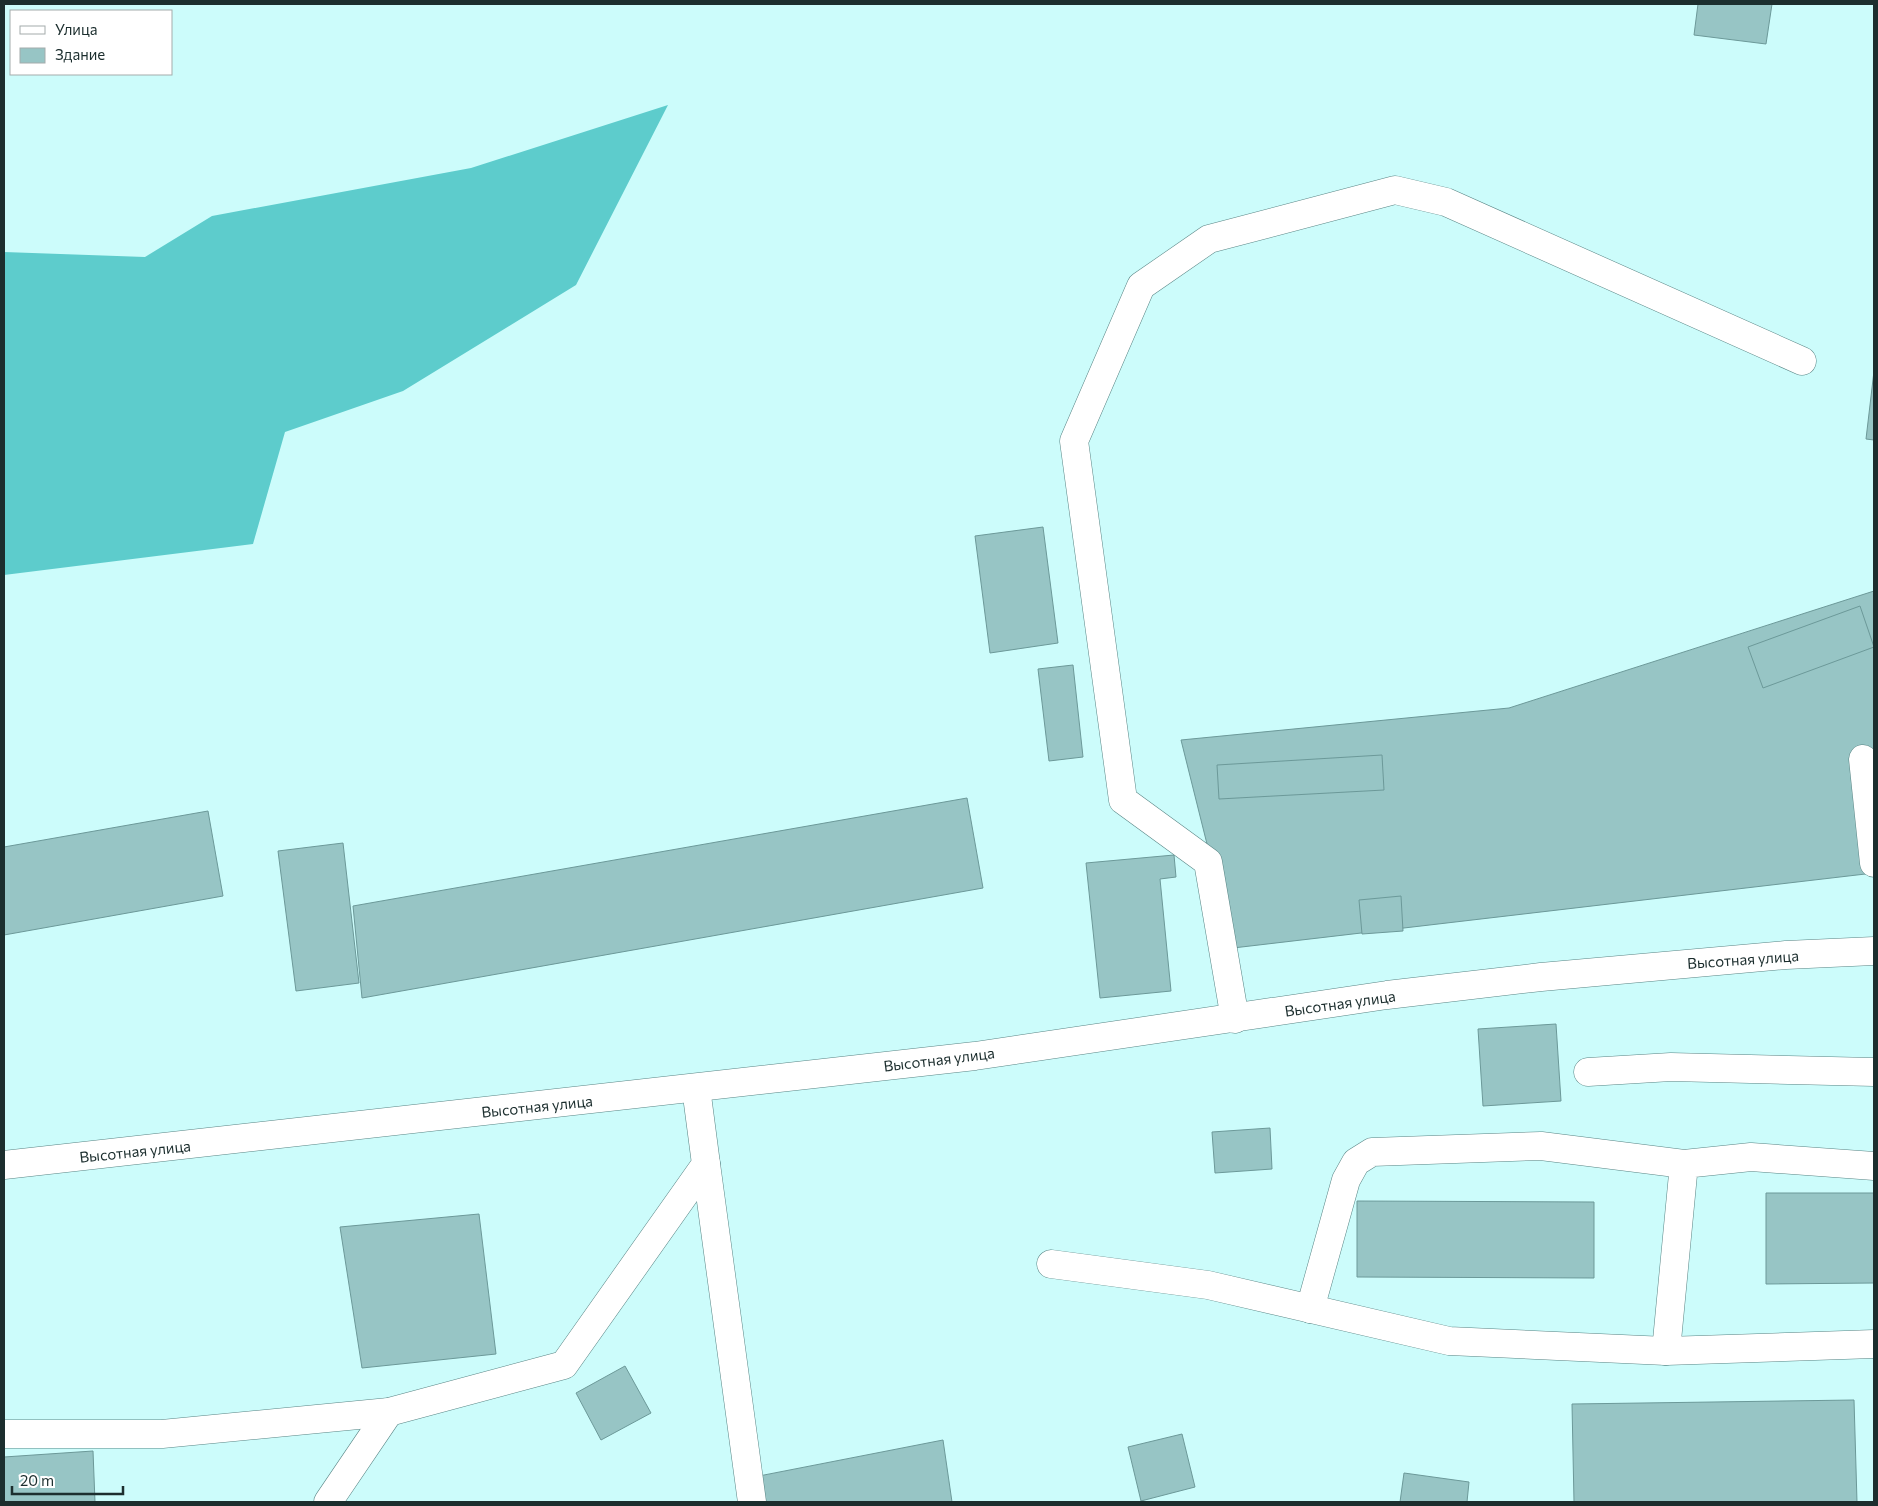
<svg xmlns="http://www.w3.org/2000/svg" width="1878" height="1506" font-family="Commissioner,sans-serif">
<style>
.forest{fill:#5dcccc}
.building{fill:#97c5c5;stroke:#6c9999}
.lines{fill:none;stroke-linecap:round;stroke-linejoin:round}
.minor-casing{stroke:#598585;stroke-width:29}
.minor{stroke:#fff;stroke-width:28}
.labels{text-anchor:middle;dominant-baseline:central;stroke-width:4;stroke-linejoin:round;paint-order:stroke}
.street-label{font-size:15px;fill:#1c2e2e;stroke:#fff}
</style>
<rect width="100%" height="100%" fill="#ccfcfb"/>
<!-- forest -->
<polygon class="forest" points="668,105 576,285 403,391 285,432 253,544 4,575 4,252 145,257 212,216 471,168"/>
<!-- building -->
<g class="building">
<polygon points="1698,4 1772,4 1766,44 1694,35"/>
<polygon points="1874,371 1874,440 1866,439"/>
<polygon points="1043,527 1058,643 990,653 975,536"/>
<polygon points="1874,591 1874,873 1233,948 1181,740 1509,708"/>
<polygon points="1860,606 1874,647 1763,688 1748,647"/>
<polygon points="1073,665 1083,757 1049,761 1038,669"/>
<polygon points="1382,755 1384,790 1219,799 1217,765"/>
<polygon points="967,798 983,888 362,998 353,906"/>
<polygon points="208,811 223,896 4,935 4,847"/>
<polygon points="343,843 359,983 296,991 278,851"/>
<polygon points="1174,855 1176,877 1160,879 1171,991 1100,998 1086,863"/>
<polygon points="1401,896 1403,931 1362,934 1359,900"/>
<polygon points="1556,1024 1561,1101 1483,1106 1478,1029"/>
<polygon points="1270,1128 1272,1169 1215,1173 1212,1132"/>
<polygon points="1766,1193 1874,1193 1874,1283 1766,1284"/>
<polygon points="1357,1201 1594,1202 1594,1278 1357,1277"/>
<polygon points="479,1214 496,1354 362,1368 340,1227"/>
<polygon points="625,1366 651,1413 601,1440 576,1393"/>
<polygon points="1854,1400 1857,1502 1574,1502 1572,1404"/>
<polygon points="1182,1434 1195,1487 1141,1501 1128,1447"/>
<polygon points="943,1440 952,1502 764,1502 759,1476"/>
<polygon points="93,1451 95,1502 4,1502 4,1457"/>
<polygon points="1404,1473 1469,1482 1467,1502 1400,1502"/>
</g>
<g class="lines">
<!-- minor casing -->
<g class="minor-casing">
<g id="minor">
<polyline points="1863,759 1874,863"/>
<polyline points="1235,1019 1208,862 1123,800 1074,441 1141,286 1209,239 1395,190 1446,202 1802,361"/>
<polyline points="1588,1072 1671,1067 1874,1072"/>
<polyline points="706,1164 752,1502"/>
<polyline points="4,1165 975,1056 1387,995 1541,977 1786,955 1874,951"/>
<polyline points="1051,1264 1208,1285 1449,1341 1666,1351 1874,1344"/>
<polyline points="1310,1309 1346,1180 1356,1162 1372,1152 1541,1146 1684,1164"/>
<polyline points="1666,1351 1684,1164 1751,1157 1874,1166"/>
<polyline points="4,1434 162,1434 389,1412 564,1365 706,1164 696,1088"/>
<polyline points="328,1502 389,1412"/>
</g>
</g>
<!-- minor -->
<use href="#minor" class="minor"/>
</g>
<g class="labels">
<!-- street labels -->
<g class="street-label">
<text transform="translate(1743 959) rotate(-4)">Высотная улица</text>
<text transform="translate(1340 1003) rotate(-8)">Высотная улица</text>
<text transform="translate(939 1059) rotate(-7)">Высотная улица</text>
<text transform="translate(537 1106) rotate(-6)">Высотная улица</text>
<text transform="translate(135 1151) rotate(-6)">Высотная улица</text>
</g>
</g>
<!-- border -->
<rect width="1878" height="1506" fill="none" stroke="#1c2e2e" stroke-width="10"/>
<!-- legend -->
<rect x="10" y="10" width="162" height="65" fill="#ffffff" stroke="#a4abab"/>
<rect x="20" y="26" width="25" height="8" fill="#ffffff" stroke="#a4abab"/>
<text x="55" y="35" font-size="15" fill="#1c2e2e">Улица</text>
<rect x="20" y="48" width="25" height="15" fill="#97c5c5" stroke="#a4abab"/>
<text x="55" y="60" font-size="15" fill="#1c2e2e">Здание</text>
<!-- scale -->
<path d="M12 1486v8h111v-8" fill="none" stroke="#1c2e2e" stroke-width="2.5"/>
<text x="20" y="1486" font-size="15" fill="#1c2e2e" stroke="#ffffff" stroke-width="4" paint-order="stroke">20 m</text>
</svg>
